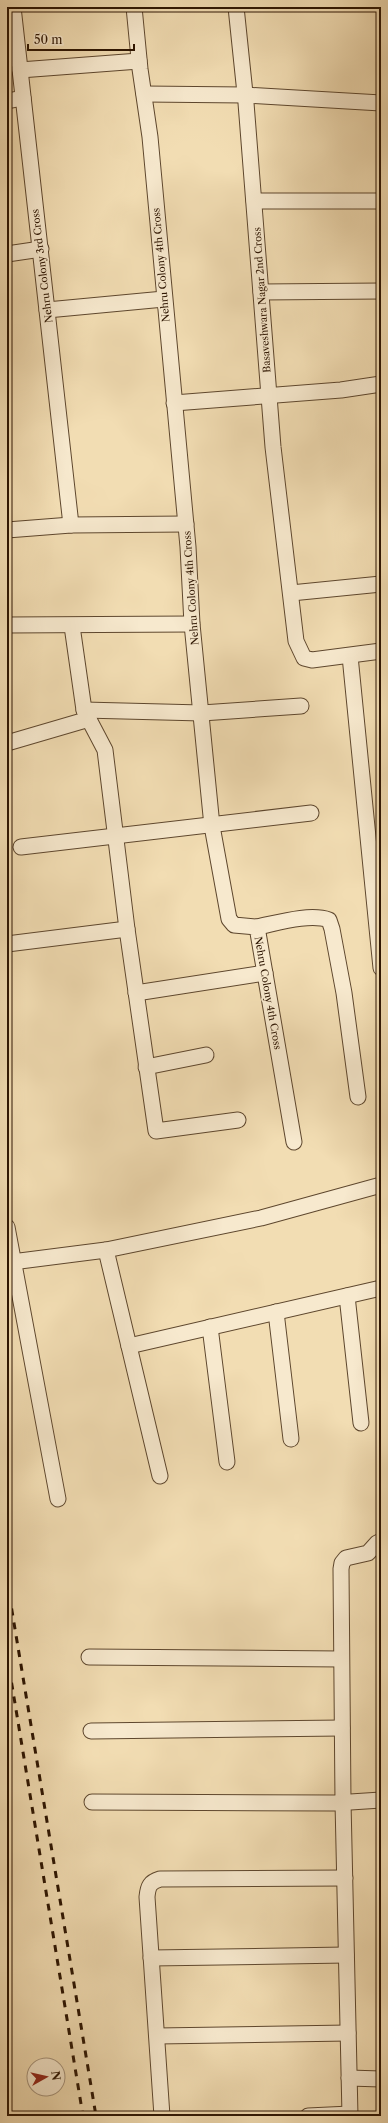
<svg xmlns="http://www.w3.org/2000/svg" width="388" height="2123" font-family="'Libre Caslon Text',serif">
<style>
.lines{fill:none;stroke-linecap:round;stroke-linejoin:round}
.street-casing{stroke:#5e472e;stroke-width:17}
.street{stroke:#f7e9ce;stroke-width:15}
.rail{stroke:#2d1502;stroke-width:3;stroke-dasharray:7 7;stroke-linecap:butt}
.labels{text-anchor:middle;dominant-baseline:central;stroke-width:3.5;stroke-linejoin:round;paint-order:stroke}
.street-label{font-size:10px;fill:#2d1502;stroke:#f7e9ce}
</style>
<rect width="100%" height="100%" fill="#f2ddb3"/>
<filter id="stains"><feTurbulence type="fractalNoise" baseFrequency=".005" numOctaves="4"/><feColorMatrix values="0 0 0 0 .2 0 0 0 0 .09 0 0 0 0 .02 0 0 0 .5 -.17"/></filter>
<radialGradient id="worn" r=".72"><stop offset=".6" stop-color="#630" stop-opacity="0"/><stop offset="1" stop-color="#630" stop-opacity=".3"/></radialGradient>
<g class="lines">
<!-- street casing -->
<g class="street-casing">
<g id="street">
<polyline points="13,7 71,525"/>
<polyline points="134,7 140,69 150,137 188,547 192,624 212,826 229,919 234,925 257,927 294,1142"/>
<polyline points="236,7 246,103 273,447 296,641 304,658 312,660 381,651"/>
<polyline points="20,70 139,61"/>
<polyline points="144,94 245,95 381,103"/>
<polyline points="7,101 23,98"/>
<polyline points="254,201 381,201"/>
<polyline points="7,254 41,249"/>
<polyline points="261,292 381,291"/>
<polyline points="47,310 164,299"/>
<polyline points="174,403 341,390 381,384"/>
<polyline points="7,530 71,525 186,524"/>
<polyline points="291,593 381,584"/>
<polyline points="7,625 192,624"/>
<polyline points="72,626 84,710 105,750 127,929 156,1131 238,1120"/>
<polyline points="350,656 381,968"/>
<polyline points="84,710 202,713 301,706"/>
<polyline points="7,743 89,719"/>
<polyline points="21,847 311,813"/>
<path d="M257 927C277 923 310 913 329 920L332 929 344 993 358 1097"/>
<polyline points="7,944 127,929"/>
<polyline points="136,993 265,973"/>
<polyline points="146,1067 206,1055"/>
<polyline points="7,1227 58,1499"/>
<polyline points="106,1250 160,1476"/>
<polyline points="12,1262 106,1250 261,1218 381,1185"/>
<polyline points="347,1296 361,1423"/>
<polyline points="276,1312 291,1439"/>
<polyline points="210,1327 227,1462"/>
<polyline points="129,1346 381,1288"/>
<polyline points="89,1657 341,1659"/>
<polyline points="91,1731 342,1728"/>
<polyline points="92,1802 335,1803 381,1800"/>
<polyline points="151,1958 346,1955"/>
<polyline points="157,2036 348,2033"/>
<polyline points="349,2078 381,2079"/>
<path d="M162 2116 147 1897C148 1886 150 1882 160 1879L345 1878"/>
<polyline points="308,2116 350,2114"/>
<polyline points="350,2116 343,1802 341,1569 342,1563 346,1558 368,1553 377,1543 381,1541"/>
</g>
</g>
<!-- street -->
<use href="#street" class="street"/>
<!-- rail -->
<g class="rail">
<polyline points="7,1581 96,2116"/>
<polyline points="7,1655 83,2116"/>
</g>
</g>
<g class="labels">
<!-- street labels -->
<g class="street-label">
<text transform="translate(161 265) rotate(-95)">Nehru Colony 4th Cross</text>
<text transform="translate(42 266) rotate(-97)">Nehru Colony 3rd Cross</text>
<text transform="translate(262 300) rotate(-94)">Basaveshwara Nagar 2nd Cross</text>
<text transform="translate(191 588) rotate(-94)">Nehru Colony 4th Cross</text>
<text transform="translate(268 993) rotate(80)">Nehru Colony 4th Cross</text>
</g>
</g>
<!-- margin -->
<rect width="388" height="2123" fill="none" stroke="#f2ddb3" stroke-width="24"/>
<rect x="8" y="8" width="372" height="2107" fill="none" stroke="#2d1502" stroke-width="2"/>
<rect x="12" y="12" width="364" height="2099" fill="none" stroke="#2d1502"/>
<!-- north arrow -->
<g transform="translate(46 2077) rotate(82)"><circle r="19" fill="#f7e9ce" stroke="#a6947c"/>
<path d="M0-3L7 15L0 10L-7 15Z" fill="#8f2418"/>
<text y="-6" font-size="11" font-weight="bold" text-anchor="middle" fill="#2d1502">N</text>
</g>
<!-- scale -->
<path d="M28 44v6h106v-6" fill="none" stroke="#2d1502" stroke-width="2"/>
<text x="34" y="44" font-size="12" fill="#2d1502" stroke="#f7e9ce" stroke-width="3" paint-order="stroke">50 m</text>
<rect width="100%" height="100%" filter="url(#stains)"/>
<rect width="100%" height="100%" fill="url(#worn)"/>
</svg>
